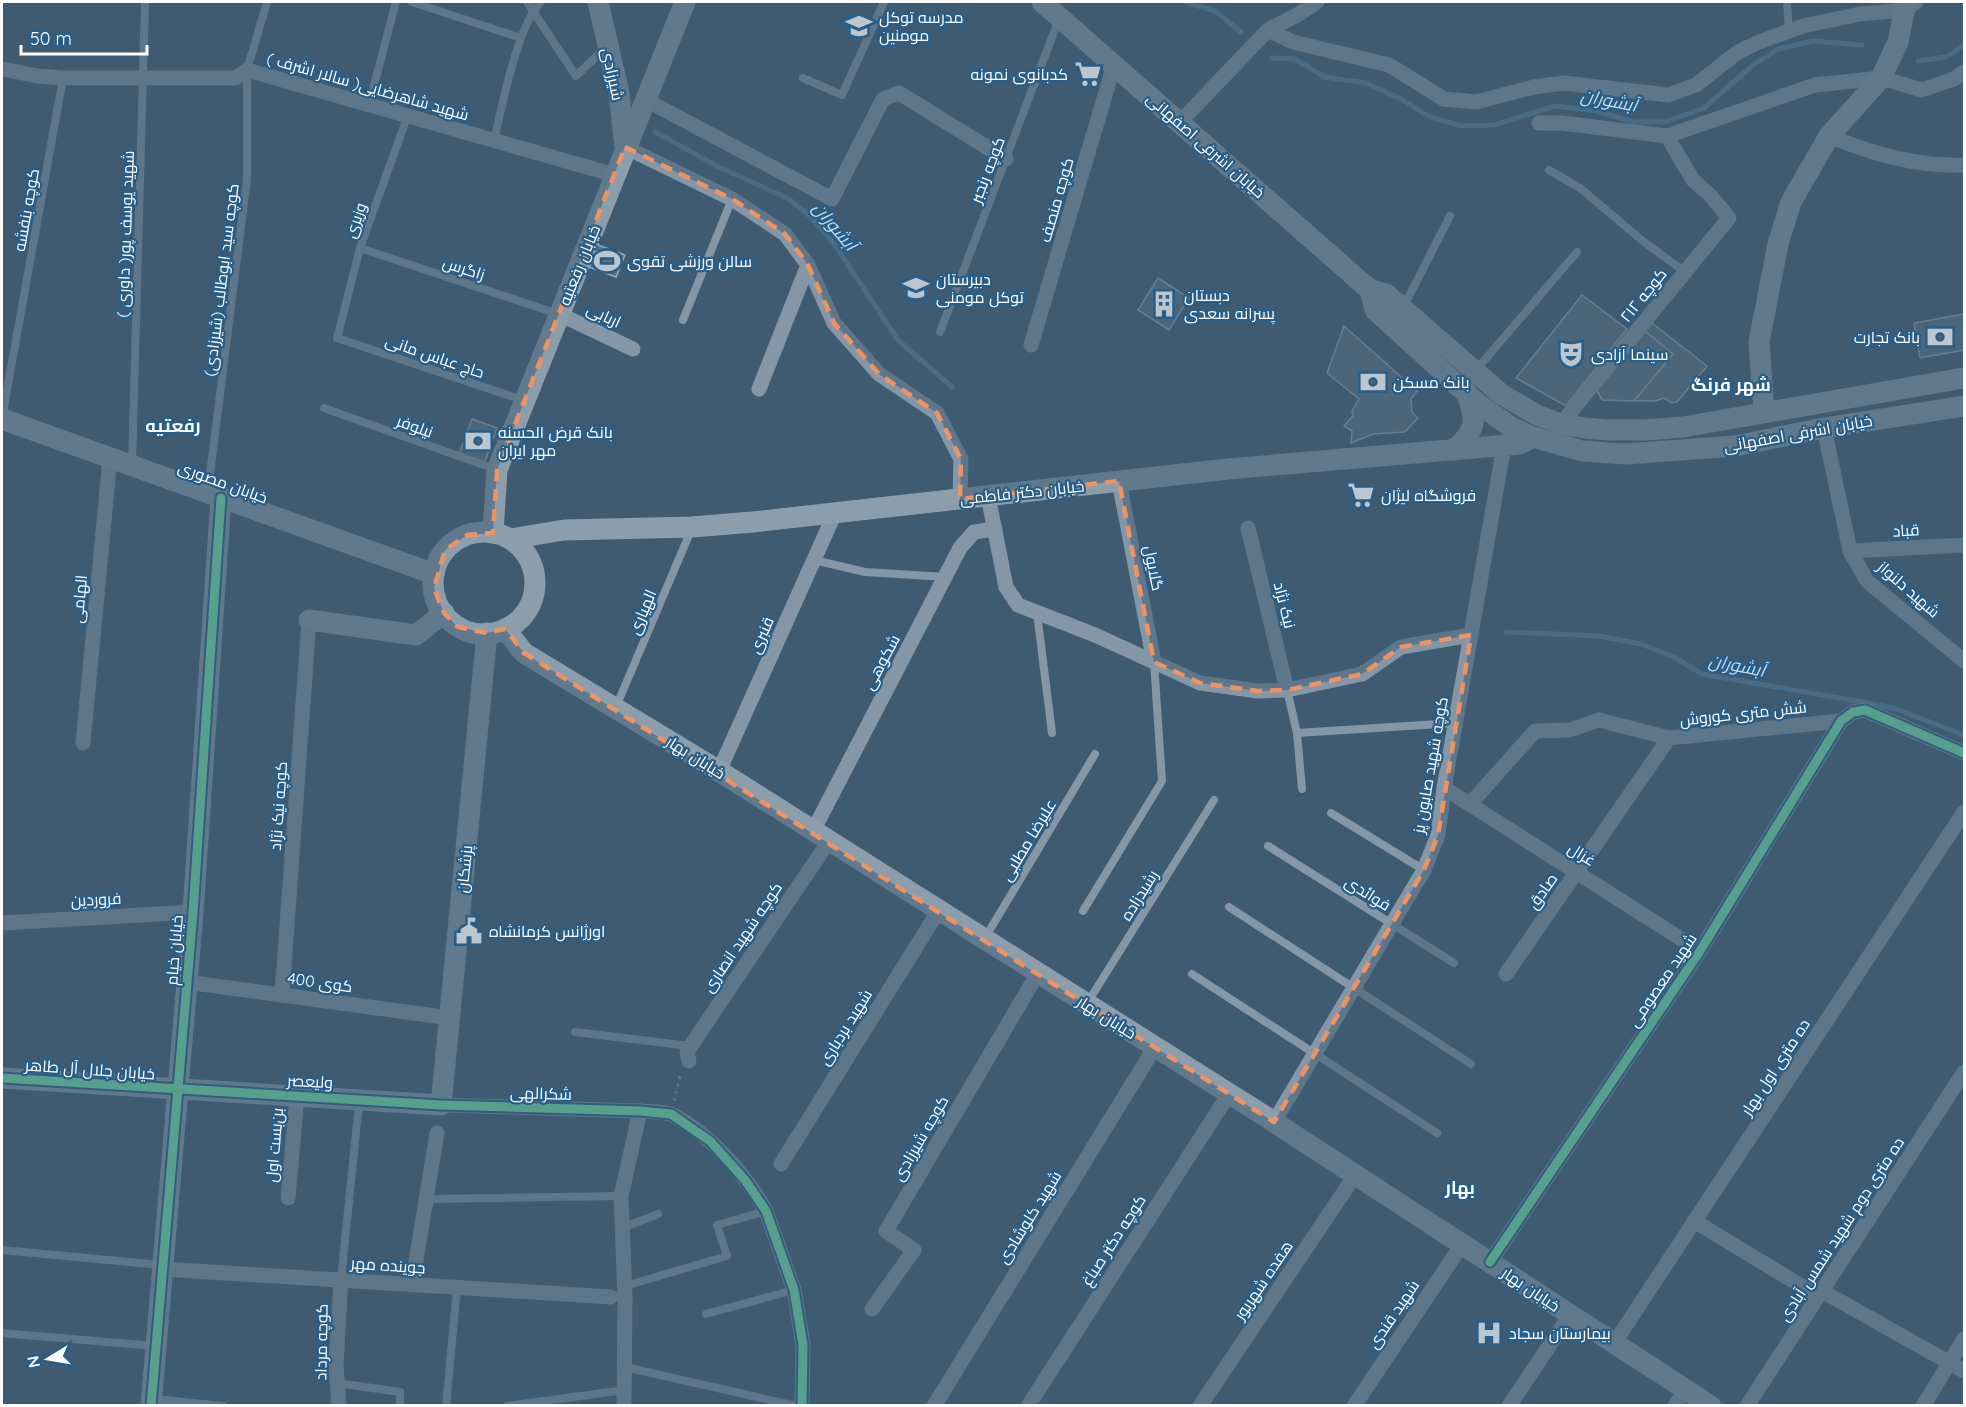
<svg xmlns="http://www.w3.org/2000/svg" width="1966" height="1407" font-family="Quicksand,Cairo,sans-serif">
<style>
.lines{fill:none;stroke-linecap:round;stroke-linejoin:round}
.stream{stroke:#5a7e9a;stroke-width:5}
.building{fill:#5b7284;stroke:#98a9b6;stroke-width:1.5}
.path{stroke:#8597a7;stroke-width:3;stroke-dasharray:3 4.5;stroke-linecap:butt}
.lane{stroke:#8597a7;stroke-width:8}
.street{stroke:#8597a7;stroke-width:15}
.secondary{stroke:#8c9eac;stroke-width:21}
.cycleway-casing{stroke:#285e88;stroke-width:13}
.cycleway{stroke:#73f3ae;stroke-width:9}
.marked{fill:none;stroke:#f09361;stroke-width:4.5;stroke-dasharray:12 8;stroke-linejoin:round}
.labels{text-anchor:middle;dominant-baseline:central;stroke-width:4.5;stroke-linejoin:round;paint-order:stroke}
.poi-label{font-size:16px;fill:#fff;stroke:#285e88;text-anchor:start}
.street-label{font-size:16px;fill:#fff;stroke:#285e88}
.water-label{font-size:18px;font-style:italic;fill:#c0dcf0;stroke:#285e88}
.neighbourhood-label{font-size:18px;font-weight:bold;fill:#fff;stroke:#285e88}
</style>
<rect width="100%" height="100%" fill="#3e5b72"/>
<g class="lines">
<!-- stream -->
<g class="stream">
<polyline points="1185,2 1215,11 1241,32"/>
<polyline points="1272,58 1294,59 1325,77 1366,83 1403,100 1428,116 1461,126 1494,125 1555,106 1597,111 1633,122 1665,122 1704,108 1753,65 1778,49 1813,41 1862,45"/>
<polyline points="1918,61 1946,57 1964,45"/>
<polyline points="655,132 719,167 789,199 812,218 832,241 898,340 952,387"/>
<polyline points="1506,632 1599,636 1641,644 1674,657 1702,674 1874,704 1896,709 1964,735"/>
</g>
</g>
<!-- building -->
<g class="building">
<polygon points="598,245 625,255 616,277 589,267"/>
<polygon points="1158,278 1189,298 1169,330 1138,310"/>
<polygon points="1582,295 1627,329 1566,406 1516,378"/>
<polygon points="1964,314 1964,350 1920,358 1914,323"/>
<polygon points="1652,323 1707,366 1677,402 1672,403 1664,398 1655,401 1602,400 1597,390"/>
<polygon points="1344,326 1417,391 1411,399 1412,412 1418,418 1405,432 1373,434 1351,443 1352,431 1344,426 1353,416 1352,411 1359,399 1327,373"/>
<polygon points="1645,331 1673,354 1634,401 1602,400 1597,390"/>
<polygon points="472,419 497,428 484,464 459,454"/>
</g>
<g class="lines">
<!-- path -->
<polyline class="path" points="674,1101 681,1072"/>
<!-- lane -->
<g class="lane">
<polyline points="412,2 521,38"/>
<polyline points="527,2 576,76 606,47"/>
<polyline points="1787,2 1789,31"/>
<polyline points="803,78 842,95 884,2"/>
<polyline points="369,104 396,2"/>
<polyline points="408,115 360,248 337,338 523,400"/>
<path d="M494 140C503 104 517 26 541 2"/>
<polyline points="1549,170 1580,188 1644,242 1685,272"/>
<polyline points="360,248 558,314"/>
<polyline points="1403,308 1450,216"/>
<polyline points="683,320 732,199"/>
<polyline points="940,332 1059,19"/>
<polyline points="1477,369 1577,252"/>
<polyline points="324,408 495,469"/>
<polyline points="2,418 63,78"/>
<polyline points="132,465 145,2"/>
<polyline points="208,490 247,179 247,70 267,2"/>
<polyline points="814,560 865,572 946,577"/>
<polyline points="1037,613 1052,733"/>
<polyline points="1287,690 1297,733 1302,789"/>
<polyline points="616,707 692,528"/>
<polyline points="1297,733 1455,723"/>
<polyline points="1331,813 1424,870"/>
<polyline points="1268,846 1454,963"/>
<polyline points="1229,907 1471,1064"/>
<polyline points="1083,911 1162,781 1154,662"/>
<polyline points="985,938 1095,754"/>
<polyline points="1192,974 1437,1133"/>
<polyline points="1088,1002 1214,800"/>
<polyline points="575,1032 690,1046"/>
<polyline points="426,1199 621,1196"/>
<polyline points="622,1228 658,1214"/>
<polyline points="2,1250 161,1265"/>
<polyline points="341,1280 359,1103"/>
<polyline points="625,1286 727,1256 717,1225 766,1211"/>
<polyline points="706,1314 794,1290"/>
<polyline points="2,1333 154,1346"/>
<polyline points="625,1367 796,1406"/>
<polyline points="337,1383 400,1392 400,1406"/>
<polyline points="153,1399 223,1406"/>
<polyline points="446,1406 457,1288"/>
<polyline points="507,1406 625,1390"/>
</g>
<!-- street -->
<g class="street">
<polyline points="1268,30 1293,42 1389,65 1444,99 1476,102 1534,87 1564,83 1668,95 1696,85 1738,52 1759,42 1803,26 1860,14 1905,10 1916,2"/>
<polyline points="2,69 38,76 63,78 236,78 247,70 615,175"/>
<polyline points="646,100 832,199 883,99 899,93 1006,159"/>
<polyline points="1180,122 1268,30 1299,14 1317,2"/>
<polyline points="1539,123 1562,123 1667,136 1815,85 1881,78 1922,90 1954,79 1964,72"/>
<path d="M1829 136C1872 154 1917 167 1964 165"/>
<polyline points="625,147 732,199 785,234 808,265 759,389"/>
<polyline points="808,265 834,323 879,374 937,413 961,459 960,499"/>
<polyline points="559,314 633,349"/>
<polyline points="1031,345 1114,65"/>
<polyline points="1561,424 1729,218 1710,195 1693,180 1667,136"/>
<polyline points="1824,428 1850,551 1867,581 1964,661"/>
<polyline points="1119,481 1154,662"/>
<polyline points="988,496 1006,587 1018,605 1095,635 1200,683 1258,691 1287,690 1362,674 1401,647 1471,635"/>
<polyline points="1248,528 1287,690"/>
<polyline points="1850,551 1964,545"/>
<polyline points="83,743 110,458"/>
<polyline points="719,771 835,513"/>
<polyline points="1444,788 1700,951"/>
<polyline points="1470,804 1535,731 1570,730 1599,720 1669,738 1841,721"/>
<polyline points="813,831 960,548 974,532 995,529"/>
<polyline points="2,923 193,912"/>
<polyline points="1506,974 1669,738"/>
<polyline points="186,982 450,1018"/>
<polyline points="282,995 309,620"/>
<polyline points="689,1061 687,1053 690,1047 829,841"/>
<path d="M441 1105 640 1111C650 1112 664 1111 673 1115 710 1134 745 1174 766 1211L794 1290 803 1345 802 1406"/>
<polyline points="1274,1122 1424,870 1438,835 1444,788 1504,446"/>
<polyline points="781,1164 939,910"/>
<polyline points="288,1198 297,1096"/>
<polyline points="1694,1221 1818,1296"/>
<polyline points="1490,1262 1700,951 1841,721 1853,712 1865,710 1964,753"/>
<polyline points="162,1269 611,1297"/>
<polyline points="412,1285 437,1133"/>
<polyline points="1822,1291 1964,1371"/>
<polyline points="872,1309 914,1250 886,1231 1038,973"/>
<polyline points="1615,1342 1964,812"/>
<polyline points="339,1406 336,1365 341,1280"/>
<polyline points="624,1406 625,1298 621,1196 640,1111"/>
<polyline points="934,1406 1155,1047"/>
<polyline points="1028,1406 1229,1094"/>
<polyline points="1200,1406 1356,1174"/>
<polyline points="1354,1406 1463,1243"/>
<polyline points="1509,1406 1570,1315"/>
<polyline points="1675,1406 1685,1390"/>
<polyline points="1747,1406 1964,1072"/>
<polyline points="1923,1406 1964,1339"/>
</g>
<!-- secondary -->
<g class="secondary">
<polyline points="598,2 619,93 625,147"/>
<polyline points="1042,2 1370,290 1386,294 1501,394 1537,415 1561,424 1584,428 1608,430 1645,430 1683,427 1964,378"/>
<polyline points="1370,290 1375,310 1477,403 1511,427 1533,437 1582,451 1626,454 1735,446 1824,428 1964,406"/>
<polyline points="1764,412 1759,342 1778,244 1791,202 1829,136 1881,78 1898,42 1906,2"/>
<polyline points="2,419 434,574"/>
<path d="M1454 450C1477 430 1477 420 1466 392"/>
<circle cx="484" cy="583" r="51"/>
<polyline points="493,533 497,470 685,2"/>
<polyline points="510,539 564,530 692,527 753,522 1228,469 1520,444 1533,437"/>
<polyline points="309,620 416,635 444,613"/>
<polyline points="505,629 524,653 719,771 1274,1122 1711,1406"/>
<polyline points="2,1078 441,1105 487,633"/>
<polyline points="151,1406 193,912 221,498"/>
</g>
<!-- cycleway casing -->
<g class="cycleway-casing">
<g id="cycleway">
<polyline points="2,1078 441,1105 640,1111 671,1114 710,1141 745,1180 766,1211 794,1290 803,1345 802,1406"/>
<polyline points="1490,1262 1700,951 1841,721 1853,712 1865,710 1964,753"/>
<polyline points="151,1406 193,912 221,498"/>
</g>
</g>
<!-- cycleway -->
<use href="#cycleway" class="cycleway"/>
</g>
<!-- marked area -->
<path d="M0 0H1966V1407H0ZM625 147 732 199 785 234 808 265 834 323 879 374 937 413 961 459 960 499 1119 481 1154 662 1200 683 1258 691 1287 690 1362 674 1401 647 1471 635 1438 835 1424 870 1274 1122 524 653 505 629 487 633 458 627 444 613 434 588 445 550 467 535 493 533 497 470Z" fill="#3e5b72" fill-opacity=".55" fill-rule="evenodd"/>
<path class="marked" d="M625 147 732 199 785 234 808 265 834 323 879 374 937 413 961 459 960 499 1119 481 1154 662 1200 683 1258 691 1287 690 1362 674 1401 647 1471 635 1438 835 1424 870 1274 1122 524 653 505 629 487 633 458 627 444 613 434 588 445 550 467 535 493 533 497 470Z"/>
<!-- icons -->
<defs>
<g id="school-bare" transform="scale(2.07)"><path d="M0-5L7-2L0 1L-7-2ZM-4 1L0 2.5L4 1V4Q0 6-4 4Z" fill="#bbc6ce" stroke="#285e88" stroke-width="2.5" paint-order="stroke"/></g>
<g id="supermarket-bare" transform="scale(2.07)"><path d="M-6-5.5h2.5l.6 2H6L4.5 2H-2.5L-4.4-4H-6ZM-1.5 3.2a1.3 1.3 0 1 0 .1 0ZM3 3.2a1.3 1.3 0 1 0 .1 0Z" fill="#bbc6ce" stroke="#285e88" stroke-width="2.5" paint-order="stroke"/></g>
<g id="stadium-bare" transform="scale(2.07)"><path d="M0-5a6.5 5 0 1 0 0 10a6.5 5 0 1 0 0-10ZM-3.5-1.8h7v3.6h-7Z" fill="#bbc6ce" stroke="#285e88" stroke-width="2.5" paint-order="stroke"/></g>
<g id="building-bare" transform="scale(2.07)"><path d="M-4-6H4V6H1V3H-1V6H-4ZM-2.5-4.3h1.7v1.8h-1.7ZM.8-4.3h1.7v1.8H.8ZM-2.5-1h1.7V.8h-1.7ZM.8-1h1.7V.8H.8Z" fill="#bbc6ce" stroke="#285e88" stroke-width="2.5" paint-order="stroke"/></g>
<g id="bank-bare" transform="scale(2.07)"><path d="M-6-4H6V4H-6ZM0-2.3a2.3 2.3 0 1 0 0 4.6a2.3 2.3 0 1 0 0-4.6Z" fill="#bbc6ce" stroke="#285e88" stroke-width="2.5" paint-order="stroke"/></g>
<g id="theatre-bare" transform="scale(2.07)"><path d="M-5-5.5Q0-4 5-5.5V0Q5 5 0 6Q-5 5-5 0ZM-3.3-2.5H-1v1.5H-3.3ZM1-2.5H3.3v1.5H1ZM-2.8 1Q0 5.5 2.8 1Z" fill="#bbc6ce" stroke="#285e88" stroke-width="2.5" paint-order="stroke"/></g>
<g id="civic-bare" transform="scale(2.07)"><path d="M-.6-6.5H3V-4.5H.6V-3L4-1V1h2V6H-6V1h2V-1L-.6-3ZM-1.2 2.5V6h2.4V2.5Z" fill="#bbc6ce" stroke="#285e88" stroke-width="2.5" paint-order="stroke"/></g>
<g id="hospital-bare" transform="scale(2.07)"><path d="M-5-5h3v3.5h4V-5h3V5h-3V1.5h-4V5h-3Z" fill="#bbc6ce" stroke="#285e88" stroke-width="2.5" paint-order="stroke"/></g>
</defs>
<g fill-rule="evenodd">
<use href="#school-bare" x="859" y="26"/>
<use href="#supermarket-bare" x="1088" y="74"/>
<use href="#stadium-bare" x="607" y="261"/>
<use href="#school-bare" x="916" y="288"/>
<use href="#building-bare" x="1164" y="304"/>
<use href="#bank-bare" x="1940" y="337"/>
<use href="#theatre-bare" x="1571" y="354"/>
<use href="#bank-bare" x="1373" y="382"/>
<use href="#bank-bare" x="478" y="441"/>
<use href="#supermarket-bare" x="1361" y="495"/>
<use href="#civic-bare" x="469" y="931"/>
<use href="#hospital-bare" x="1489" y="1333"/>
</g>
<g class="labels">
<!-- poi labels -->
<g class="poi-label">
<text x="879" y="17">مدرسه توکل<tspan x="879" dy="18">مومنین</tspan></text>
<text x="1068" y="74" text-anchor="end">کدبانوی نمونه</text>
<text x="627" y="261">سالن ورزشی تقوی</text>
<text x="936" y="279">دبیرستان<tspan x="936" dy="18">توکل مومنی</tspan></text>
<text x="1184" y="295">دبستان<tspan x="1184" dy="18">پسرانه سعدی</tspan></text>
<text x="1920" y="337" text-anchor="end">بانک تجارت</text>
<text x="1591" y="354">سینما آزادی</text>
<text x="1393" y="382">بانک مسکن</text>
<text x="498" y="432">بانک قرض الحسنه<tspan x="498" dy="18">مهر ایران</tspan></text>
<text x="1381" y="495">فروشگاه لیژان</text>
<text x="489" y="931">اورژانس کرمانشاه</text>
<text x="1509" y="1333">بیمارستان سجاد</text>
</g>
<!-- street labels -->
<g class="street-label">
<text transform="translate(613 74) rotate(78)">شیرزادی</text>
<text transform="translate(368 86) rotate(16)">شهید شاهرضایی( سالار اشرف )</text>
<text transform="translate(1206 145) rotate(41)">خیابان اشرفی اصفهانی</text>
<text transform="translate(987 170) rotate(-69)">کوچه رنجبر</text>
<text transform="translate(1056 200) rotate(-74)">کوچه منصف</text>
<text transform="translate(26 210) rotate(-80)">کوچه بنفشه</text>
<text transform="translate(355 220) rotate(-70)">وزیری</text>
<text transform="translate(125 234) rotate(-88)">شهید یوسف پور( داوری )</text>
<text transform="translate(579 265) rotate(-68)">خیابان رفعتیه</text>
<text transform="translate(464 268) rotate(18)">زاگرس</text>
<text transform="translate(221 280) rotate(-83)">کوچه سید ابوطالب (شیرزادی)</text>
<text transform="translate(1643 295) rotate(-51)">کوچه ۲۱۲</text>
<text transform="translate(604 315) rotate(25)">اربابی</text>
<text transform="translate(435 356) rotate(19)">حاج عباس مانی</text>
<text transform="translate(415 426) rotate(20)">نیلوفر</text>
<text transform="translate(1798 433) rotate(-10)">خیابان اشرفی اصفهانی</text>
<text transform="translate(223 482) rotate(20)">خیابان مصوری</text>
<text transform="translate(1022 492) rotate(-6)">خیابان دکتر فاطمی</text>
<text transform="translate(1906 530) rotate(-3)">قباد</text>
<text transform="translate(1154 568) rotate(79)">گلایول</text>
<text transform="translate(1909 589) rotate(41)">شهید دلنواز</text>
<text transform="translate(79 599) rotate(-85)">الهامی</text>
<text transform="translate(1285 605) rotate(76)">نیک نژاد</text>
<text transform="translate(642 612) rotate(-67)">الهیاری</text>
<text transform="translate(761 635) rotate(-66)">قنبری</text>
<text transform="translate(881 662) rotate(-62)">شکوهی</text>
<text transform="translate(1743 713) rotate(-6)">شش متری کوروش</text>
<text transform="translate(696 757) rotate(32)">خیابان بهار</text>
<text transform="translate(1430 765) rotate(-80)">کوچه شهید صابون پز</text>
<text transform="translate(278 806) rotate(-86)">کوچه نیک نژاد</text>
<text transform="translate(1028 840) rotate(-59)">علیرضا مطلبی</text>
<text transform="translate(1582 854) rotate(32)">غزال</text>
<text transform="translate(464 869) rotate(-84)">پزشکان</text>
<text transform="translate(1542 891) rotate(-55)">صادق</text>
<text transform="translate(1368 893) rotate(32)">فوائدی</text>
<text transform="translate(1139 895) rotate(-58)">رشیدزاده</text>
<text transform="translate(96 899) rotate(-3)">فروردین</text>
<text transform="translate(742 937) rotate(-56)">کوچه شهید انصاری</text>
<text transform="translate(174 950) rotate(-85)">خیابان خیام</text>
<text transform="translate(1662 980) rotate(-56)">شهید معصومی</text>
<text transform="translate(320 982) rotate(8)">کوی 400</text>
<text transform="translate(1107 1017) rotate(32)">خیابان بهار</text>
<text transform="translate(845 1027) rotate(-58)">شهید بردباری</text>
<text transform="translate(1775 1067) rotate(-57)">ده متری اول بهار</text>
<text transform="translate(90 1069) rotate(4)">خیابان جلال آل طاهر</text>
<text transform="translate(310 1081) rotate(3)">ولیعصر</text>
<text transform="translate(541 1093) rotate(2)">شکرالهی</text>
<text transform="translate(920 1138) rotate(-60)">کوچه شیرزادی</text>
<text transform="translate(274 1145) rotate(-85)">بن‌بست اول</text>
<text transform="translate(1029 1217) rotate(-58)">شهید کلوشادی</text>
<text transform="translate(1841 1229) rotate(-57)">ده متری دوم شهید شمس آبادی</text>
<text transform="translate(1113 1240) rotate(-57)">کوچه دکتر صباغ</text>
<text transform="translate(388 1265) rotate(4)">جوینده مهر</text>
<text transform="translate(1263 1280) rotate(-56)">هفده شهریور</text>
<text transform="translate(1531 1289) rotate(34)">خیابان بهار</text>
<text transform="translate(1393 1314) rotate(-56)">شهید قندی</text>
<text transform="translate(321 1342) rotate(-89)">کوچه مرداد</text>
</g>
<!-- water labels -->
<g class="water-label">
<text transform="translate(1609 100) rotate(11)">آبشوران</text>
<text transform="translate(835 226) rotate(50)">آبشوران</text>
<text transform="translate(1737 665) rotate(11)">آبشوران</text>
</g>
<!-- neighbourhood labels -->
<g class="neighbourhood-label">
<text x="1731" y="384">شهر فرنگ</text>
<text x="173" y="425">رفعتیه</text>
<text x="1460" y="1187">بهار</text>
</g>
</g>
<!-- border -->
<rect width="1966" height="1407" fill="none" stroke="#ffffff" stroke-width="6"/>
<!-- north arrow -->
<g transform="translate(48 1359) rotate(259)" stroke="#285e88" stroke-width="4.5" paint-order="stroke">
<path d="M0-4.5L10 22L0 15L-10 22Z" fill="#ffffff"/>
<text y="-9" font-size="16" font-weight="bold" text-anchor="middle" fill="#ffffff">N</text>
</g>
<!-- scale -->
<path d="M21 45v9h126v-9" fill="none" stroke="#ffffff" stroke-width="3"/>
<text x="30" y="45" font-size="18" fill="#ffffff" stroke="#285e88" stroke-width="4.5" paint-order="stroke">50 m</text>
</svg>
